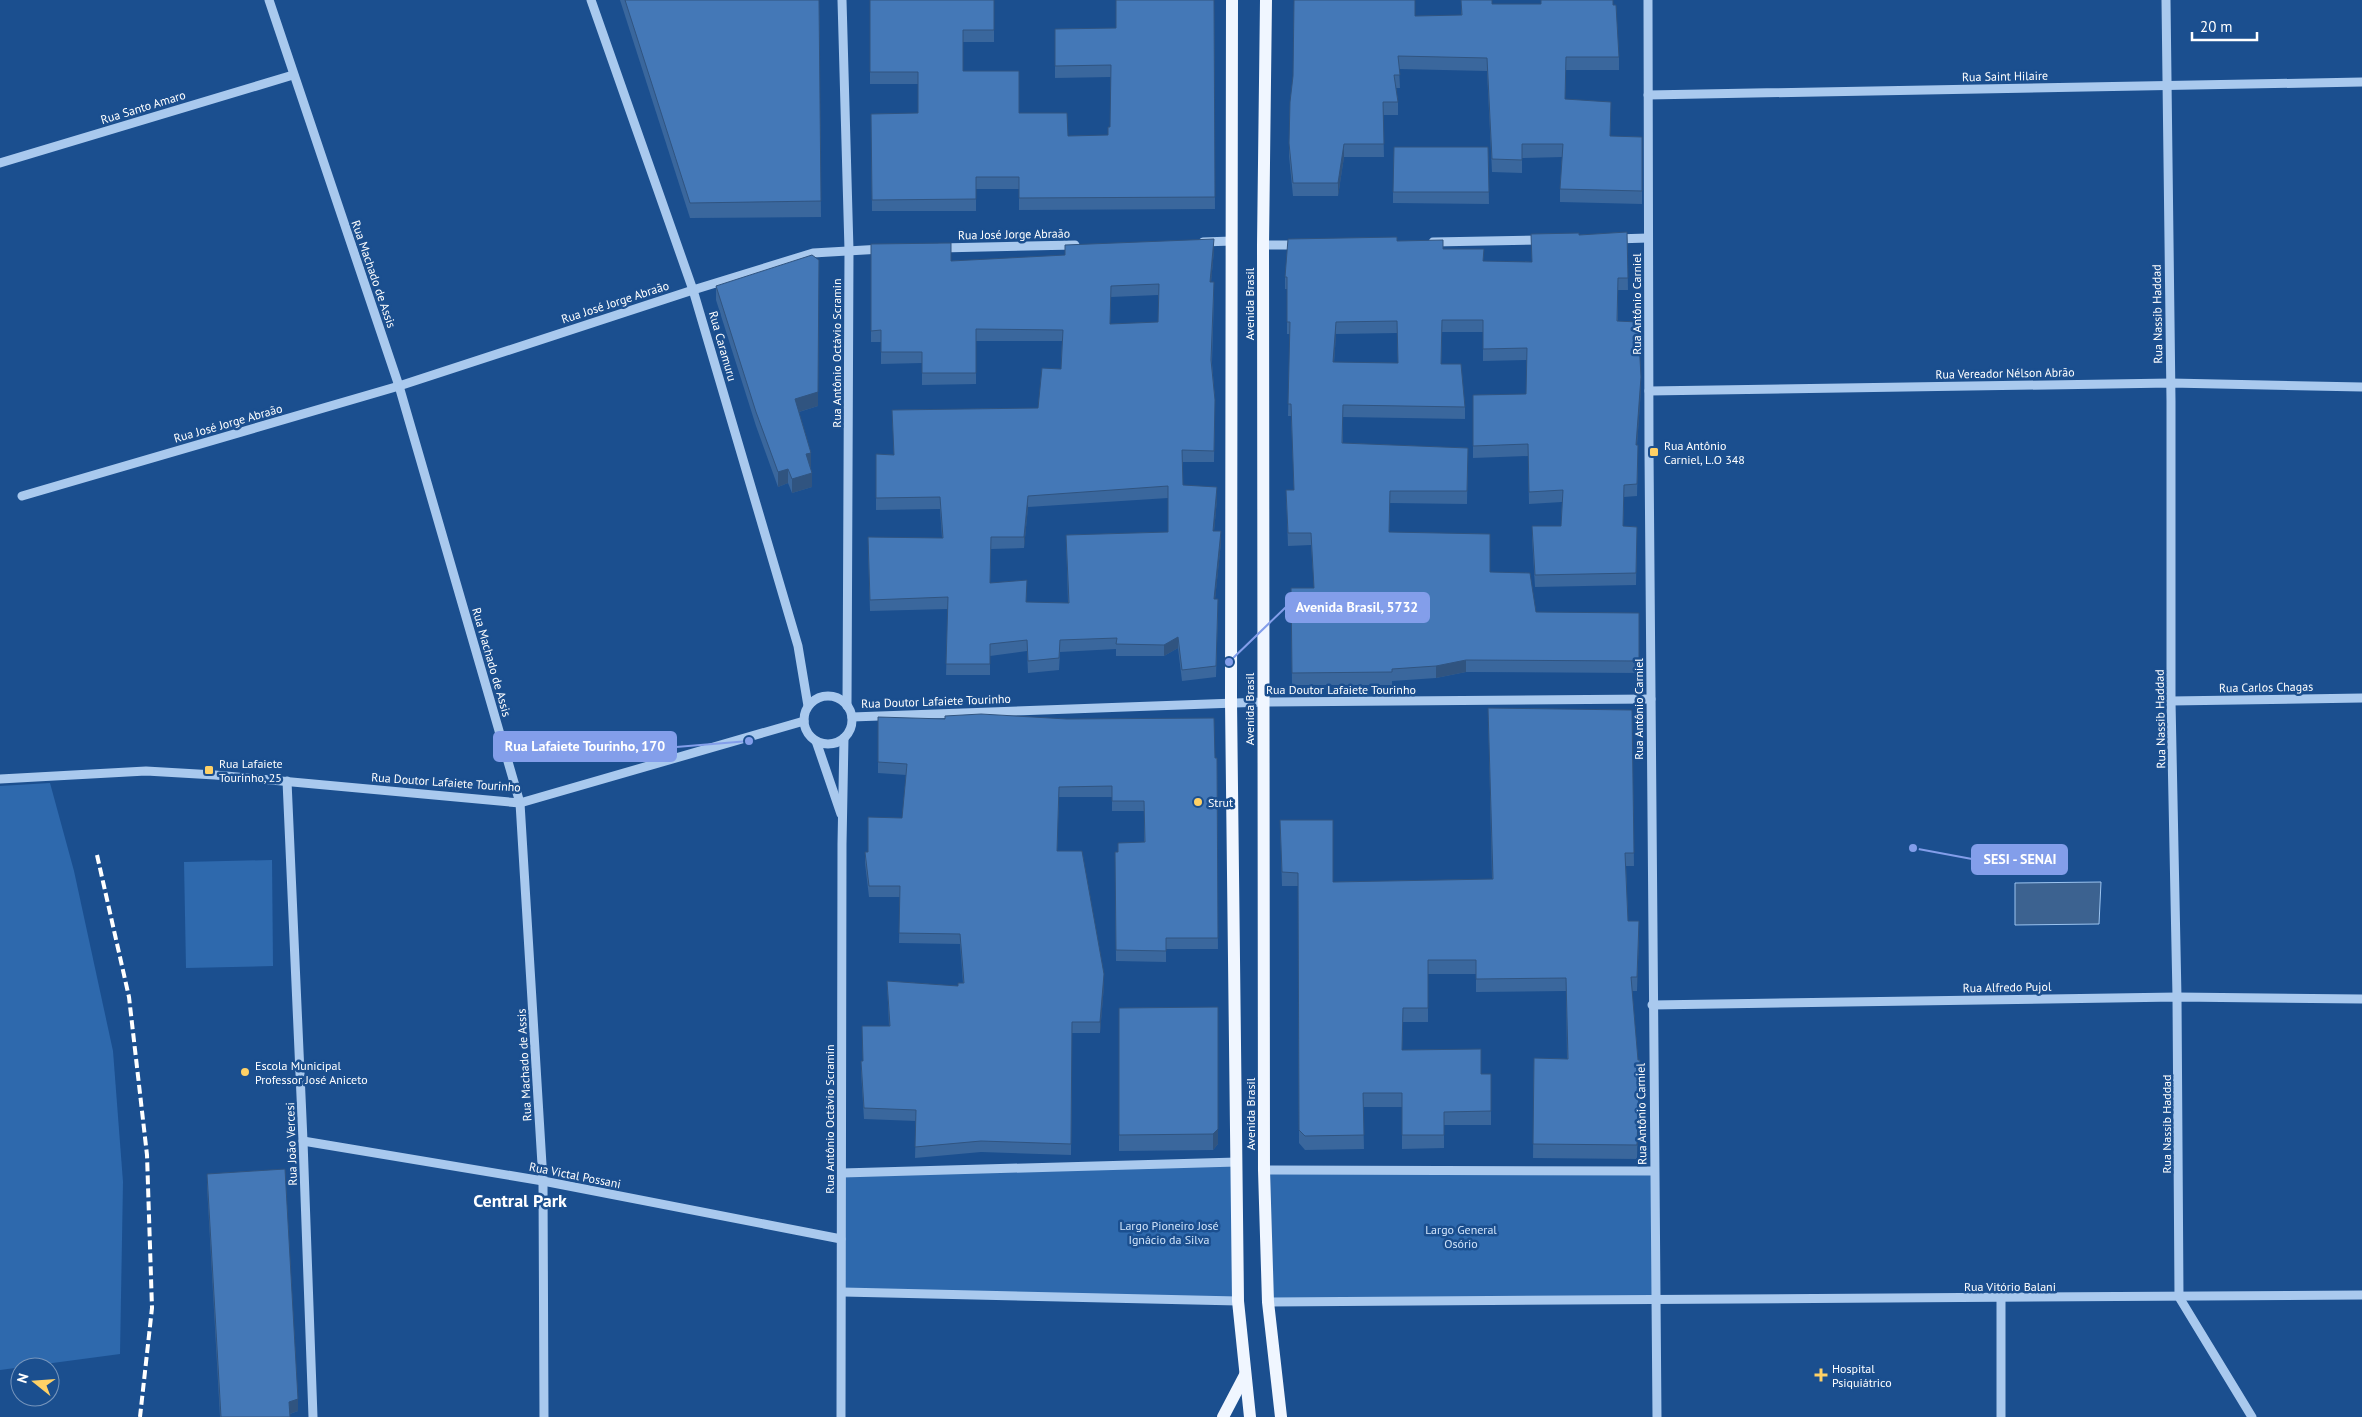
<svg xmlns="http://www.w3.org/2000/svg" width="2362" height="1417" font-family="'PT Sans',sans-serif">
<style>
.green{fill:#2e69ad}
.water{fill:#3c6290;stroke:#9cc4f0}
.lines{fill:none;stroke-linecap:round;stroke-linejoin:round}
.minor{stroke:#a9c9ee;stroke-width:9}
.major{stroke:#f0f6ff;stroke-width:12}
.rail{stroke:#fff;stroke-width:4;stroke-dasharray:9 4;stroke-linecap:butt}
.wall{fill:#3a679d;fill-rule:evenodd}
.shaded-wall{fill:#305480}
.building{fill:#4478b7;stroke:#305480;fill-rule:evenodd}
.poi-dot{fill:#ffd166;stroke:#1b4f8f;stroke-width:2}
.labels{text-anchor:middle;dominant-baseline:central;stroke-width:5;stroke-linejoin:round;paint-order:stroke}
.street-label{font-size:12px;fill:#fff;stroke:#1b4f8f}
.poi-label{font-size:12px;fill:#fff;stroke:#1b4f8f;text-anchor:start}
.park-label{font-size:12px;fill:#cfe3fa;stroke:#1b4f8f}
.district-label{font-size:18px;font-weight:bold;fill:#fff;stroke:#1b4f8f}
.leader{fill:none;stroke:#839eea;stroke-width:2}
.callout-dot{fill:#839eea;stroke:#1b4f8f;stroke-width:2}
.callout{fill:#839eea;stroke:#839eea;stroke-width:2}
.callout-label{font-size:14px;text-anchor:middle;font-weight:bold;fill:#fff}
</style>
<rect width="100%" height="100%" fill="#1b4f8f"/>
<!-- green -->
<g class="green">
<polygon points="50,783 74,871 113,1051 123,1182 120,1354 0,1370 0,786"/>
<polygon points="272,860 273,966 186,968 184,862"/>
<polygon points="1237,1162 1238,1301 843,1292 842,1173"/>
<polygon points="1264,1170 1654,1171 1658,1300 1268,1302"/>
</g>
<!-- water -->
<polygon class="water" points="2101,882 2099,924 2015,925 2015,883"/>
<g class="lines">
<!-- minor -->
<g class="minor">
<polyline points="269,0 399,386 520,803 543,1181 544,1417"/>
<polyline points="591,0 693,290 798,646 808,706"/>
<polyline points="842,0 849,250 847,706"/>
<polyline points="1648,0 1649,452 1657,1417"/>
<polyline points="2166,0 2171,401 2171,701 2177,997 2179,1297 2252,1417"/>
<polyline points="1648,95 2362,82"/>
<polyline points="0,163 293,75"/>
<polyline points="1615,239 1648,238"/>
<polyline points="1203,242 1232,241"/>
<polyline points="1433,242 1542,240"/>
<polyline points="1263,245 1297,245"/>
<polyline points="940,248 1075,245"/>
<polyline points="1649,391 2171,383 2362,387"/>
<polyline points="22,496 399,386 693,290 813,253 882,249"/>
<circle cx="828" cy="720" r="24"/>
<polyline points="2171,701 2362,698"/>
<polyline points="852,717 1263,702 1651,699"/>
<polyline points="816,741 841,814"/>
<polyline points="0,779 146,771 215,775 520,803 804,721"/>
<polyline points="287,781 303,1141 313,1417"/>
<polyline points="1652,1005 2177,997 2362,999"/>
<polyline points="303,1141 543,1181 841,1239"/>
<polyline points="1264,1170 1654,1171"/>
<polyline points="842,1173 1237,1162"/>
<polyline points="843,1292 1238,1301"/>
<polyline points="1268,1302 2362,1295"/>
<polyline points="841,1417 842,844 844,738"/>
<polyline points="2001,1417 2001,1299"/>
</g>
<!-- major -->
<g class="major">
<polyline points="1232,0 1231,702 1238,1301 1250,1417"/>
<polyline points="1266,0 1263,245 1264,1170 1268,1302 1281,1417"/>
<polyline points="1223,1417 1245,1375"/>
</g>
<!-- rail -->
<polyline class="rail" points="97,855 129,997 147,1155 152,1308 140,1417"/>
</g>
<!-- wall -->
<g class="wall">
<polygon points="620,0 819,0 821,217 690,218"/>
<polygon points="870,0 994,0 994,42 963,42 963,71 1019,113 1068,136 1108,135 1110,127 1111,77 1055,78 1055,29 1116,28 1214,0 1215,209 1019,210 1019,189 976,189 976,211 872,211 871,114 918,113 918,84 870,84"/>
<polygon points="1461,0 1492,0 1492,4 1613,5 1619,57 1619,70 1566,70 1565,99 1611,115 1610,136 1642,137 1642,204 1560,202 1560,189 1562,157 1522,158 1522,173 1492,172 1487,71 1399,69 1400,88 1396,88 1398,102 1398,115 1383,115 1384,157 1344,157 1338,196 1293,196 1289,156 1289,143 1415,16 1461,15"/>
<polygon points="1488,147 1489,204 1393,203 1393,192"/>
<path d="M1627 232 1628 290H1618V321L1641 389 1637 445 1638 457 1637 496 1624 497 1623 526 1637 527 1636 585 1535 587 1532 538V526H1561L1562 502 1529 504 1528 456 1473 458V395L1526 394 1527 360 1483 361V332H1442L1441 364 1465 407V419L1343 417V443L1468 448 1467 504 1390 503 1389 532 1490 572 1536 612 1639 661V673L1466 672 1436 678 1392 681V685H1292L1291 588H1314L1311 545 1288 546 1286 490H1294L1291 416H1288L1290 334H1287V289H1285V277L1397 241 1443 249 1484 261 1532 262 1579 235ZM1397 333 1398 363H1334L1336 334Z"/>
<path d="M871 244 951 261 1214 250 1211 282 1214 294 1212 363 1215 400 1214 462H1183V485L1217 499 1214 531 1221 542 1215 599 1218 611 1216 677 1182 681 1178 648 1164 656H1116V649L1060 652 1059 670 1028 673 1027 651 990 656V675H946L948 609 870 611 868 548 942 538 940 509 876 510V454L894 455 892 410 1038 408 1061 369 1062 341H976V384L922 385V363L881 364V342H871ZM1158 295V322L1110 324 1111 297ZM1168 498V532L1066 535 1068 603 1027 602 990 583 991 549 1024 548 1028 507Z"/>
<polygon points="716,286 818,406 799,412 811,467 810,467 812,487 792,493 788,483 778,487 756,426 716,300"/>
<polygon points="1488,708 1632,710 1634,866 1626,866 1628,921 1639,934 1637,991 1632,991 1638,1060 1640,1073 1637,1159 1533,1158 1534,1058 1567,1059 1566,991 1476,992 1476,974 1428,974 1428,1022 1403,1022 1402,1050 1481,1074 1491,1074 1491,1125 1444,1125 1444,1148 1402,1149 1402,1107 1363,1107 1364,1149 1305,1150 1299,1143 1298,886 1282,886 1280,820 1333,882 1492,879"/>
<polygon points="878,717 1217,758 1218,949 1166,949 1166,962 1116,961 1115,852 1118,852 1144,842 1144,811 1112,811 1112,797 1059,797 1057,851 1104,985 1100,1033 1072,1033 1071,1155 981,1152 915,1158 916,1121 864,1119 861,1072 861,1061 863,1061 862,1026 889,1026 887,981 958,986 963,983 960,944 899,943 900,897 869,897 865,863 865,852 868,852 902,818 906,775 878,773"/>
<polygon points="1218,1007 1218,1144 1213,1150 1119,1151 1119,1008"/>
<polygon points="207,1174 298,1411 290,1414 290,1417 220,1417 207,1186"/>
</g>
<!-- shaded-wall -->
<g class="shaded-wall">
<polygon points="1344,144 1344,157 1338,196 1338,183"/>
<polygon points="1214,239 1214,250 1210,294 1210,282"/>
<polygon points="819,260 818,406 795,413 795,399"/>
<polygon points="1336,322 1336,334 1333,375 1333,362"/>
<polygon points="1641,377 1641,389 1636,457 1636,445"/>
<polygon points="811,453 811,467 806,469 806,454"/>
<polygon points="788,469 788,483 778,487 778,472"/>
<polygon points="812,473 812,487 792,493 792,479"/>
<polygon points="1217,487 1217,499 1213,543 1213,531"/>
<polygon points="1028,496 1028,507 1024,548 1024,537"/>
<polygon points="1221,531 1221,542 1214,610 1214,599"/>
<polygon points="1178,637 1178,648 1164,656 1164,645"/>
<polygon points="1466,660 1466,672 1436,678 1436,666"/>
<polygon points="1639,921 1639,934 1637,991 1637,977"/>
<polygon points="1104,974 1104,985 1100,1033 1100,1022"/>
<polygon points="1640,1060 1640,1073 1637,1159 1637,1145"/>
<polygon points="1218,1129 1218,1144 1213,1150 1213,1134"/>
<polygon points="298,1399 298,1411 289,1414 289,1402"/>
</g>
<!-- building -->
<g class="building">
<polygon points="625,0 819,0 821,201 690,203"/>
<polygon points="870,0 994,0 994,30 963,30 963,71 1019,71 1019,113 1067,113 1068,136 1108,135 1108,127 1110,127 1111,65 1055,66 1055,29 1116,28 1116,0 1214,0 1215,197 1019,198 1019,177 976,177 976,199 872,200 871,114 918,113 918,72 870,72"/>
<polygon points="1294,0 1415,0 1415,16 1462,15 1461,0 1492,0 1492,4 1541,4 1541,0 1613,0 1613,5 1616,5 1619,57 1566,57 1565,99 1611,102 1610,136 1642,137 1642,191 1560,189 1563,144 1522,144 1522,160 1492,159 1487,58 1398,56 1400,75 1394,75 1398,102 1383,102 1384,144 1344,144 1338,183 1293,183 1289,143 1290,102 1293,76"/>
<polygon points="1394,147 1488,147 1489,192 1393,192"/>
<path d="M1627 232 1628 278H1618L1617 321 1638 322 1641 377 1636 445H1638L1637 484 1624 485 1623 526 1637 527 1636 573 1535 575 1532 526H1561L1563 490 1529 492 1528 444 1473 446V395L1526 394 1527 348 1483 349V320H1442L1441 364H1461L1465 407 1343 405 1342 443 1468 448 1467 491H1390L1389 532 1490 534V572L1530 573 1536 612 1639 613V661L1466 660 1436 666 1392 669V672L1292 673 1291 588H1314L1311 533H1288L1286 490H1294L1291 404H1288L1290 322H1287V277H1285L1288 239 1397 237V241L1443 240V249H1484L1483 261 1532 262 1531 234 1579 233V235ZM1397 321 1398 363 1333 362 1336 322Z"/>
<path d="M1214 239 1210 282H1214L1211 360 1215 400 1214 451 1182 450 1183 485 1217 487 1213 531H1221L1214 599H1218L1216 666 1182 670 1178 637 1164 645 1116 644 1117 638 1060 640 1059 658 1028 661 1027 640 990 644V664H946L948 597 870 600 868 537 943 538 940 497 876 498V454L894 455 892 410 1038 408 1042 368 1061 369 1063 330 976 329V373H922V352H881V330L871 331V244L951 243V261L1065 255V245ZM1159 284 1158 322 1110 324 1111 286ZM1168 486V532L1066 535 1069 603 1026 602 1027 580 990 583 991 537H1024L1028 496Z"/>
<polygon points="812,255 819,260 818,392 795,399 811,453 806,454 812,473 792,479 788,469 778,472 756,412 716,286"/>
<polygon points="1488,708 1632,710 1634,853 1625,853 1628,921 1639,921 1637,977 1631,977 1638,1060 1640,1060 1637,1145 1533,1144 1534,1058 1568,1059 1566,978 1476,979 1476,960 1428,960 1428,1008 1403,1008 1402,1050 1481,1049 1481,1074 1491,1074 1491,1111 1444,1112 1444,1135 1402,1135 1402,1093 1363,1093 1364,1135 1305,1136 1299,1130 1298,873 1282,872 1280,820 1333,820 1333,882 1493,879"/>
<polygon points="981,714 1067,719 1214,718 1215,758 1217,758 1218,938 1166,938 1166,951 1116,950 1115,852 1118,852 1118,843 1145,842 1144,801 1112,801 1112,786 1059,787 1057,851 1082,851 1104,974 1100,1022 1072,1022 1071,1144 981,1141 915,1147 916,1110 864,1108 861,1061 863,1061 862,1026 890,1026 887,981 958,986 958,983 964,983 960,934 899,933 900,886 869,886 865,852 868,852 868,817 902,818 907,764 878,762 878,717 945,719 945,716"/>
<polygon points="1218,1007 1218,1129 1213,1134 1119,1135 1119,1008"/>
<polygon points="285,1169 298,1399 289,1402 290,1417 221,1417 207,1174"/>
</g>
<!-- markers -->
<g class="poi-dot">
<rect x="1649" y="447" width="10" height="10" rx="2.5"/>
<rect x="204" y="765" width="10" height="10" rx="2.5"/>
<circle cx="1198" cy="802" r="5"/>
<circle cx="245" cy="1072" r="5"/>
<path d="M1818.5 1367.5h5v5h5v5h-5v5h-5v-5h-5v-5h5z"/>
</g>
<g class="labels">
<!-- street labels -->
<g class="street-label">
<text transform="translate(2005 76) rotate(-1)">Rua Saint Hilaire</text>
<text transform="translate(143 107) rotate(-17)">Rua Santo Amaro</text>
<text transform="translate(1014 234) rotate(-1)">Rua José Jorge Abraão</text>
<text transform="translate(374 274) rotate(71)">Rua Machado de Assis</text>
<text transform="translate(615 302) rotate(-18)">Rua José Jorge Abraão</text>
<text transform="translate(1249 304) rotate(-90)">Avenida Brasil</text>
<text transform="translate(1636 304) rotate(-90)">Rua Antônio Carniel</text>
<text transform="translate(2157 314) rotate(-91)">Rua Nassib Haddad</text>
<text transform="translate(723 346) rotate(74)">Rua Caramuru</text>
<text transform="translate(836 353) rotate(-90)">Rua Antônio Octávio Scramin</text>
<text transform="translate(2005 373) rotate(-1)">Rua Vereador Nélson Abrão</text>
<text transform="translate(228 423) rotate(-16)">Rua José Jorge Abraão</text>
<text transform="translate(492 662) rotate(74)">Rua Machado de Assis</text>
<text transform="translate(2266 687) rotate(-1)">Rua Carlos Chagas</text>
<text x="1341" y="689">Rua Doutor Lafaiete Tourinho</text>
<text transform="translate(936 701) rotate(-2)">Rua Doutor Lafaiete Tourinho</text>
<text transform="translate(1249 709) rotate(-90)">Avenida Brasil</text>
<text transform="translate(1638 709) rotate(-90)">Rua Antônio Carniel</text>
<text transform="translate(2160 719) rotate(-91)">Rua Nassib Haddad</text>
<text transform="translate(446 782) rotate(4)">Rua Doutor Lafaiete Tourinho</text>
<text transform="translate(2007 987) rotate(-1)">Rua Alfredo Pujol</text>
<text transform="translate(524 1065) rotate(-93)">Rua Machado de Assis</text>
<text transform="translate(1250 1114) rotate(-90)">Avenida Brasil</text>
<text transform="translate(1641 1114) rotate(-91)">Rua Antônio Carniel</text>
<text transform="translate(829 1119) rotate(-90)">Rua Antônio Octávio Scramin</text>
<text transform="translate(2166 1124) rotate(-90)">Rua Nassib Haddad</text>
<text transform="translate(291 1144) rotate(-92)">Rua João Vercesi</text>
<text transform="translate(575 1175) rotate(11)">Rua Victal Possani</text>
<text x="2010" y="1286">Rua Vitório Balani</text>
</g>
<!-- poi labels -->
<g class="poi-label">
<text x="1664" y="445">Rua Antônio<tspan x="1664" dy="14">Carniel, L.O 348</tspan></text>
<text x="219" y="763">Rua Lafaiete<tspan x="219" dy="14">Tourinho, 25</tspan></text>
<text x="1208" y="802">Strut</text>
<text x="255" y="1065">Escola Municipal<tspan x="255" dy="14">Professor José Aniceto</tspan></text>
<text x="1832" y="1368">Hospital<tspan x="1832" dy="14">Psiquiátrico</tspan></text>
</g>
<!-- park labels -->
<g class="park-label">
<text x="1169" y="1225">Largo Pioneiro José<tspan x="1169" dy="14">Ignácio da Silva</tspan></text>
<text x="1461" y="1229">Largo General<tspan x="1461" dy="14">Osório</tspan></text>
</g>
<!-- district labels -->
<g class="district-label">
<text x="520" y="1200">Central Park</text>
</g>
</g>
<!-- callouts -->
<path class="leader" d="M1229 662L1286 607M749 741L676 747M1913 848L1972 859"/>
<g class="callout-dot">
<circle cx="1229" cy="662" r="5"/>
<circle cx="749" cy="741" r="5"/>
<circle cx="1913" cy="848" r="5"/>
</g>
<g class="callout">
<rect x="1286" y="593" width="143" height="29" rx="5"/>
<rect x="494" y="732" width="182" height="29" rx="5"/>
<rect x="1972" y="845" width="95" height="29" rx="5"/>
</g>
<g class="callout-label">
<text x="1357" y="612">Avenida Brasil, 5732</text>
<text x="585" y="751">Rua Lafaiete Tourinho, 170</text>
<text x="2020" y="864">SESI - SENAI</text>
</g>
<!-- north arrow -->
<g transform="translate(35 1382) rotate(287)"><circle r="24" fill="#1b4f8f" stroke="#7695bc"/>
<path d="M0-4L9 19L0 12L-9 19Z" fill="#ffd166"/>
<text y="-8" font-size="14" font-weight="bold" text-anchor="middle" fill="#ffffff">N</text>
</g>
<!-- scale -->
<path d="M2192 32v8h65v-8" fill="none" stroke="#ffffff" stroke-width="2.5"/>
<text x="2200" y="32" font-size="15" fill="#ffffff" stroke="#1b4f8f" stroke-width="4" paint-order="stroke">20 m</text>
</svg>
